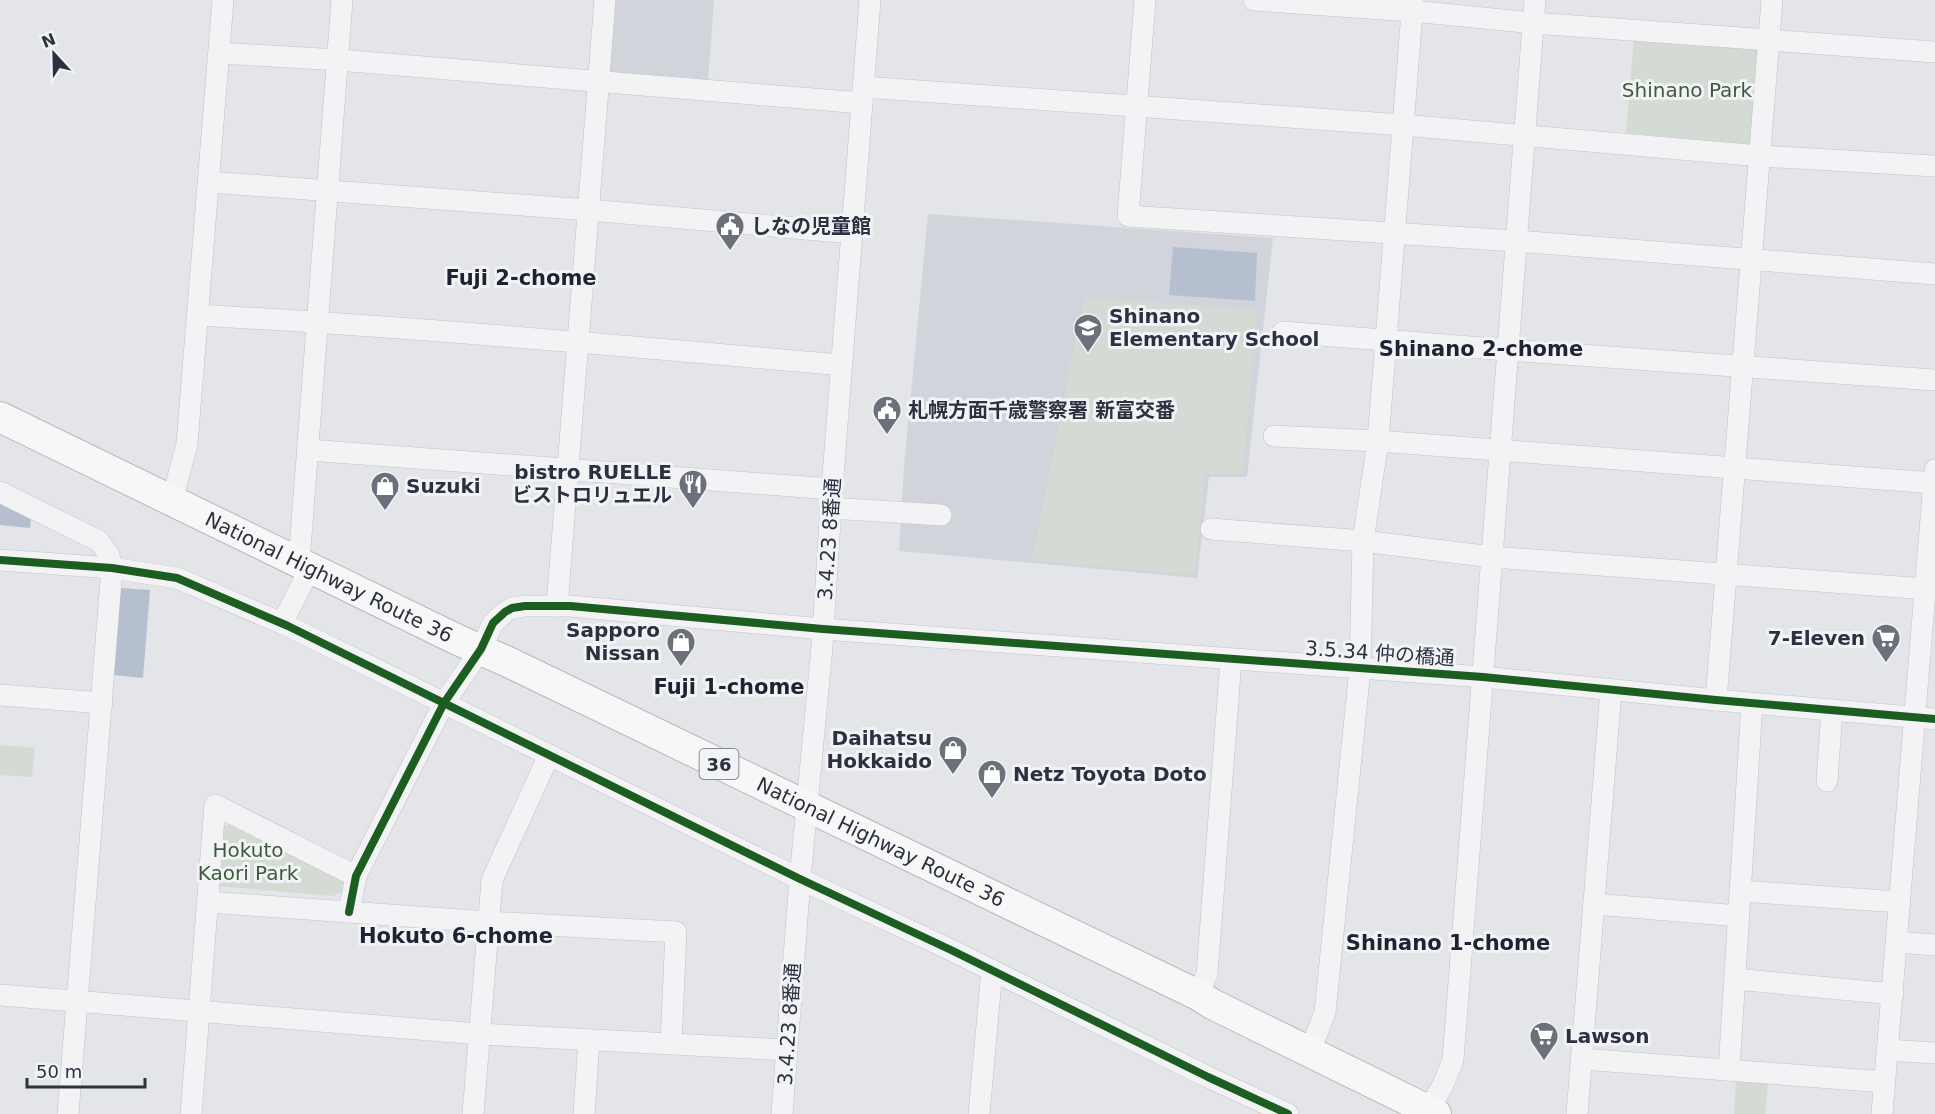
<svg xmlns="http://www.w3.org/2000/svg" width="1935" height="1114" font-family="'DejaVu Sans','Noto Sans JP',sans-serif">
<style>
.built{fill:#d2d4db}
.green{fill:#d3dbd4}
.water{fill:#b5bfd0}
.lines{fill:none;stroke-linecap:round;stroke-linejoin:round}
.minor-casing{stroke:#c2c3c6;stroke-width:22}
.highway-casing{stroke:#b6b8bc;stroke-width:32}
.minor{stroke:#f3f3f5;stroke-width:21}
.highway{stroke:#f7f7f7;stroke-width:30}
.cycleway-casing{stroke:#f2f3f7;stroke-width:11}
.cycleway{stroke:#1b5e20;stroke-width:8}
.labels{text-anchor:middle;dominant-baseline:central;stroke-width:6;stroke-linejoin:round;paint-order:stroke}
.shield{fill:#f2f3f7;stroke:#676b77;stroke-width:1.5}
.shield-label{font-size:18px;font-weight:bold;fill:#2c3140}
.park-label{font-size:20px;fill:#3d5a3a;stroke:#f2f3f7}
.poi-label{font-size:20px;font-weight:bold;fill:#2c3140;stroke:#f2f3f7;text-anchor:start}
.street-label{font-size:20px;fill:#2c3140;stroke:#f2f3f7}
.neighbourhood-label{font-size:21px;font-weight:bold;fill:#1e2231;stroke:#f2f3f7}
</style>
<rect width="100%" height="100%" fill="#e3e5e8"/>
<!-- built -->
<g class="built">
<polygon points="609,0 714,0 708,80 604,73"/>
<polygon points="928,214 1273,238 1247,477 1209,477 1197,578 899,551 904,467"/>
</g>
<!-- green -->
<g class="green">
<polygon points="1634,38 1758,48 1752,145 1626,133"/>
<polygon points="1084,297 1257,310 1243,474 1205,473 1195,575 1032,560"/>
<polygon points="0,745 35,748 32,777 0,775"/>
<polygon points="229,823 344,878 345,886 342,892 332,896 218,886 223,827"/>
<polygon points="1736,1079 1768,1083 1765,1114 1734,1114"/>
</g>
<!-- water -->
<g class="water">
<polygon points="1173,247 1257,253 1255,301 1169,295"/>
<polygon points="0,503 31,517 30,528 0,525"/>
<polygon points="121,588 150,590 143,678 113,675"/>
</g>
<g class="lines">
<!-- minor casing -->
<g class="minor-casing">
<g id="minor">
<polyline points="1145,0 1128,216 1516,241 1935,274"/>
<polyline points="1254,0 1412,11 1533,23 1935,52"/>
<polyline points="219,53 338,60 862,103"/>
<polyline points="863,87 1403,125 1760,156 1935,166"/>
<polyline points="209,182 589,210 852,233"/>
<path d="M198 315C412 327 627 346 841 365"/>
<polyline points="1283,332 1508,350 1935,380"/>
<polyline points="1274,436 1378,441 1934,483"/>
<polyline points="308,450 832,489"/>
<polyline points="0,492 99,541 109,555 112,568 68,1114"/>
<polyline points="172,500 187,444 223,0"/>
<polyline points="830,508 941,515"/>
<polyline points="1211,529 1363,541 1492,557 1926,589"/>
<polyline points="0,560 112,568 177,578 288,626 800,879 951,950 1208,1077 1288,1114"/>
<polyline points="299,562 342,0"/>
<polyline points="557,606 605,0"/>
<polyline points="282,623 311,567"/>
<polyline points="0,695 102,703"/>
<polyline points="1716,700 1772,0"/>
<polyline points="1827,781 1832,710"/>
<polyline points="1740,891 1900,902"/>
<polyline points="208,902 488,922 676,932 671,1044"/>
<polyline points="1594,904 1739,916"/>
<polyline points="349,912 356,876 444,703 481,649 493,623 505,612 512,608 525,606 570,606 823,629 1483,677 1716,700 1935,719"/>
<polyline points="1897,942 1935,945"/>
<polyline points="1735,979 1893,994"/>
<polyline points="0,995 479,1034 787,1050"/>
<polyline points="1198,995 1207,974 1231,660"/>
<polyline points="1888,1050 1935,1053"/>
<polyline points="1310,1051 1325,1012 1360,669 1363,541 1378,441 1413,0"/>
<polyline points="1582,1059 1885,1082"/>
<polyline points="1729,1070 1752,704"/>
<polyline points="191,1114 215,805 356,876"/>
<polyline points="473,1114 492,880 549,755"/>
<polyline points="584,1114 589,1040"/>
<polyline points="782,1114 800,879 822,647 832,489 870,0"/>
<polyline points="979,1114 992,970"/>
<polyline points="1426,1114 1443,1085 1453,1060 1535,0"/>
<polyline points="1577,1114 1611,690"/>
<polyline points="1882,1114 1935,470"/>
</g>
</g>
<!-- highway casing -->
<g class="highway-casing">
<g id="highway">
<path id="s1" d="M0 417 458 640 506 661 1198 995 1212 1004 1436 1114"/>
</g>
</g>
<!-- minor -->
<use href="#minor" class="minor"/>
<!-- highway -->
<use href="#highway" class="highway"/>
<!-- cycleway casing -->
<g class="cycleway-casing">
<g id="cycleway">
<polyline points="0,560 112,568 177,578 288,626 800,879 951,950 1208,1077 1288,1114"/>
<polyline points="349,912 356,876 444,703 481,649 493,623 505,612 512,608 525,606 570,606 823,629 1483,677 1716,700 1935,719"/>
</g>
</g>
<!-- cycleway -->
<use href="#cycleway" class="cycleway"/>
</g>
<!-- icons -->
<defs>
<g id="civic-pin" transform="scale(1.5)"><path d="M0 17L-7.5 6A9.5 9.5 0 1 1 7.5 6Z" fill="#6c707b" stroke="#f2f3f7"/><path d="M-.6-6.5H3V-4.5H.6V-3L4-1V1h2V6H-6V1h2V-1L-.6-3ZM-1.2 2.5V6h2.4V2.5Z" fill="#fff"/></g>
<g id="school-pin" transform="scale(1.5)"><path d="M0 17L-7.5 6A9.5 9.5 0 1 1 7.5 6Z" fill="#6c707b" stroke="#f2f3f7"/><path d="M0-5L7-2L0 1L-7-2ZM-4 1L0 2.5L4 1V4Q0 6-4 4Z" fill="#fff"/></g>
<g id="restaurant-pin" transform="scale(1.5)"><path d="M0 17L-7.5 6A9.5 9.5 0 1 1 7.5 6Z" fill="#6c707b" stroke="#f2f3f7"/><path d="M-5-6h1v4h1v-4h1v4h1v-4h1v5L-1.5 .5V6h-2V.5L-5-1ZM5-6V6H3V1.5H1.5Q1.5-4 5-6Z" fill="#fff"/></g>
<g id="shop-pin" transform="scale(1.5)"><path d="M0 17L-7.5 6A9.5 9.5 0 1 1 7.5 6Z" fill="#6c707b" stroke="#f2f3f7"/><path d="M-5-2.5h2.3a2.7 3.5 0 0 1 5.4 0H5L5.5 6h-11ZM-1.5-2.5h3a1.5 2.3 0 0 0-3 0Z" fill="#fff"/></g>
<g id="supermarket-pin" transform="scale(1.5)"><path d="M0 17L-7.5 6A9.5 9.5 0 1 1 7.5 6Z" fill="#6c707b" stroke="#f2f3f7"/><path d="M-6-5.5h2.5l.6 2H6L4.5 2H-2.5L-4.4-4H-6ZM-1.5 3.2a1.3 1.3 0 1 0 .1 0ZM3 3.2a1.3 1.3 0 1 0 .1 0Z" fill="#fff"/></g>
</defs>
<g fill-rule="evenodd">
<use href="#civic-pin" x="730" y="226"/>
<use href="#school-pin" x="1088" y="328"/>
<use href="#civic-pin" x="887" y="410"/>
<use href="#restaurant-pin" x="693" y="484"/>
<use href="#shop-pin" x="385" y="486"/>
<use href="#supermarket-pin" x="1886" y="638"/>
<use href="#shop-pin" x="681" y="642"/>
<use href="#shop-pin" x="953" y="750"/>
<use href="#shop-pin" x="992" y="774"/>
<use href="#supermarket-pin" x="1544" y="1036"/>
</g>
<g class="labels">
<!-- shield labels -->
<rect class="shield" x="699.5" y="749" width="39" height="30" rx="4.5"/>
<g class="shield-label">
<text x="719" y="764">36</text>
</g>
<!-- park labels -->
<g class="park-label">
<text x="1687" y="90">Shinano Park</text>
<text x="248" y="850">Hokuto<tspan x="248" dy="23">Kaori Park</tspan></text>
</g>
<!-- poi labels -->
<g class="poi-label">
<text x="751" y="226">しなの児童館</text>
<text x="1109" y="316">Shinano<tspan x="1109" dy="23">Elementary School</tspan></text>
<text x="908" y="410">札幌方面千歳警察署 新富交番</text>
<text x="672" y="472" text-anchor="end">bistro RUELLE<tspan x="672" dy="23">ビストロリュエル</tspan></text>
<text x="406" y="486">Suzuki</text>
<text x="660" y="630" text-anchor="end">Sapporo<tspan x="660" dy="23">Nissan</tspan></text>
<text x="1865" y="638" text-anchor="end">7-Eleven</text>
<text x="932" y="738" text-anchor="end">Daihatsu<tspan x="932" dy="23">Hokkaido</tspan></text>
<text x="1013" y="774">Netz Toyota Doto</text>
<text x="1565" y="1036">Lawson</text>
</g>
<!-- street labels -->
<g class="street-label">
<text transform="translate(829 539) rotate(-86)">3.4.23 8番通</text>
<text stroke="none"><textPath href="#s1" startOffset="366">National Highway Route 36</textPath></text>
<text transform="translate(1380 653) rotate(4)">3.5.34 仲の橋通</text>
<text stroke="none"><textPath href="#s1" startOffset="978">National Highway Route 36</textPath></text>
<text transform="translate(789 1024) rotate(-86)">3.4.23 8番通</text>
</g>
<!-- neighbourhood labels -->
<g class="neighbourhood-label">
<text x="521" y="278">Fuji 2-chome</text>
<text x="1481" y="349">Shinano 2-chome</text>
<text x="729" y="687">Fuji 1-chome</text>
<text x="456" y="936">Hokuto 6-chome</text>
<text x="1448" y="943">Shinano 1-chome</text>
</g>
</g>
<!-- north arrow -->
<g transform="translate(54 54) rotate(338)" stroke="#f2f3f7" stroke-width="4.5" paint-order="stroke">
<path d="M0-4.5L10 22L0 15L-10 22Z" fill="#2c3140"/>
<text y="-9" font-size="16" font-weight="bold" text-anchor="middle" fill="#2c3140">N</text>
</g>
<!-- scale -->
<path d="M27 1078v9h118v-9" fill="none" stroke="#2c3140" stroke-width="3"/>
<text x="36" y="1078" font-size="18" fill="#2c3140" stroke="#f2f3f7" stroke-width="4.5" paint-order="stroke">50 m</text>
</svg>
